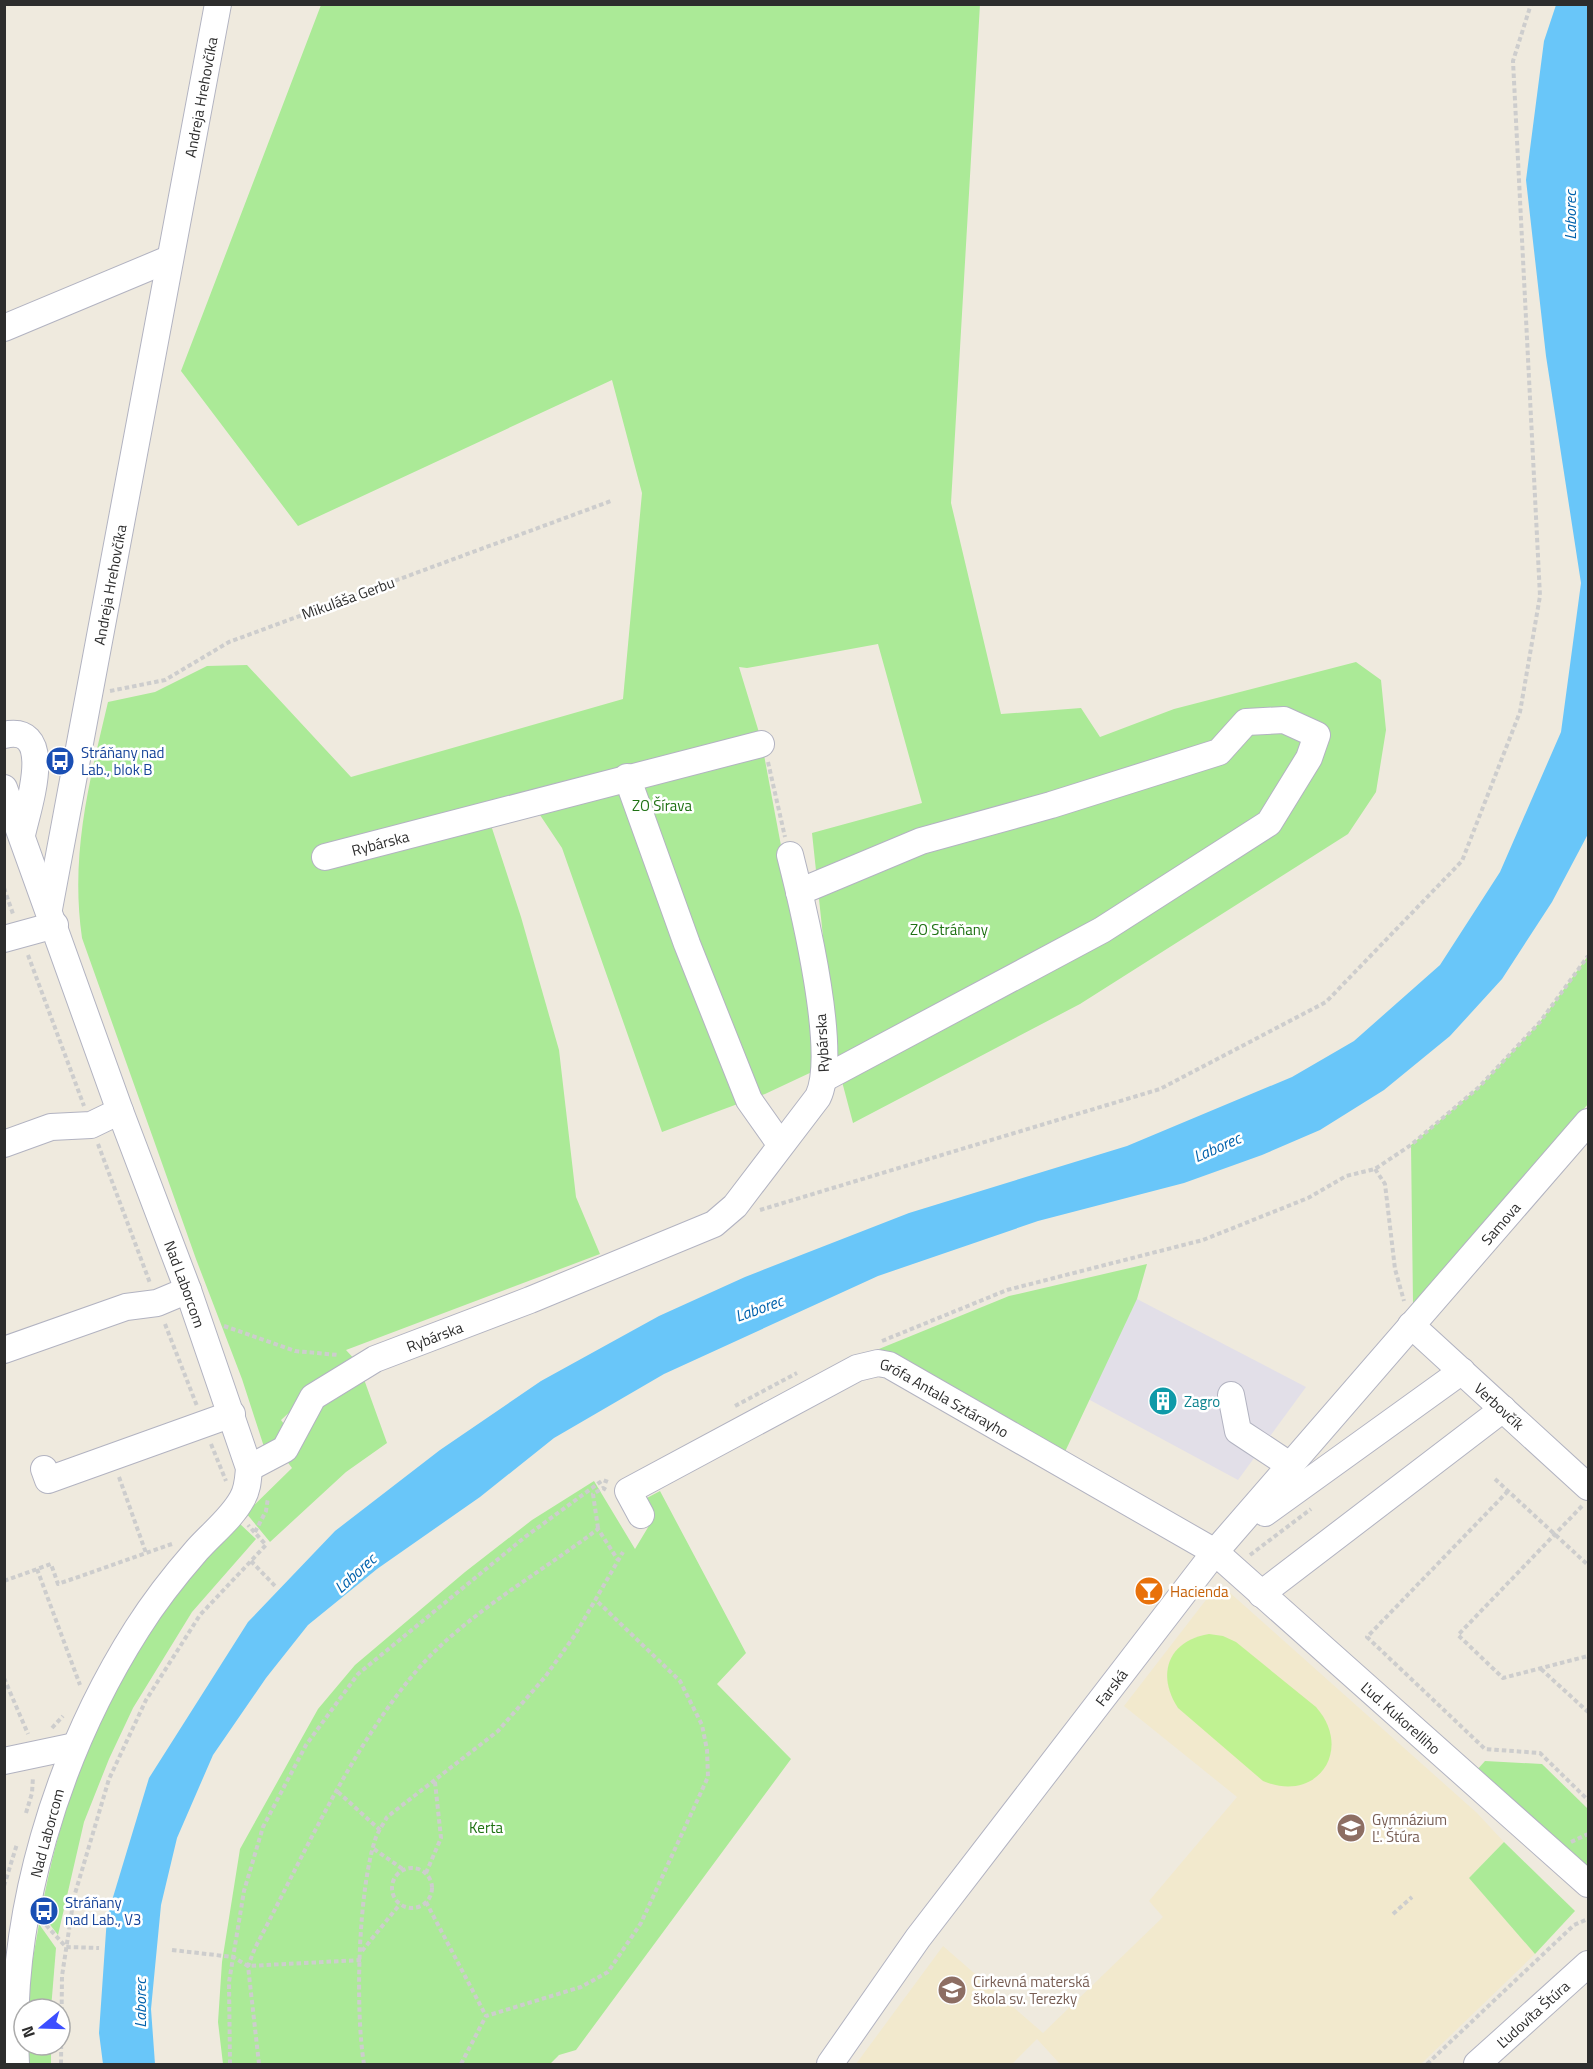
<svg xmlns="http://www.w3.org/2000/svg" width="1593" height="2069" font-family="'Titillium Web',sans-serif">
<style>
.industrial{fill:#e2dfe8}
.education{fill:#f2e9cd}
.green{fill:#abea97}
.pitch{fill:#c0f292}
.water{fill:#69c6f9}
.lines{fill:none;stroke-linecap:round;stroke-linejoin:round}
.minor-casing{stroke:#b2b3c1;stroke-width:28}
.path{stroke:#cdcdcd;stroke-width:4;stroke-dasharray:4.5 3;stroke-linecap:butt}
.minor{stroke:#fff;stroke-width:26}
.labels{text-anchor:middle;dominant-baseline:central;stroke-width:5;stroke-linejoin:round;paint-order:stroke}
.street-label{font-size:15px;fill:#2d2d2d;stroke:#fff}
.transit-label{font-size:15px;fill:#164399;stroke:#fff;text-anchor:start}
.park-label{font-size:15px;fill:#1f7214;stroke:#fff}
.culture-label{font-size:15px;fill:#0d838f;stroke:#fff;text-anchor:start}
.food-label{font-size:15px;fill:#c56008;stroke:#fff;text-anchor:start}
.education-label{font-size:15px;fill:#785e54;stroke:#fff;text-anchor:start}
.water-label{font-size:16px;font-style:italic;fill:#0161ac;stroke:#fff}
</style>
<rect width="100%" height="100%" fill="#efeade"/>
<!-- industrial -->
<polygon class="industrial" points="1137,1299 1306,1387 1238,1480 1088,1399"/>
<!-- education -->
<polygon class="education" points="1219,1583 1477,1813 1504,1842 1469,1878 1535,1954 1421,2064 1060,2064 1037,2039 1012,2064 856,2064 943,1946 1043,2033 1163,1917 1149,1901 1237,1797 1124,1706"/>
<!-- green -->
<g class="green">
<path d="M980 4 951 503 1001 714 1081 708 1100 737 1174 709 1356 662 1381 680 1386 730 1376 792 1348 834 1080 1004 853 1123 836 1059 812 833 922 803 878 644 747 668 739 667 761 739 800 947 812 1027 814 1071 765 1094 662 1132 562 848 534 806 489 819 521 917 559 1050 576 1197 600 1254 346 1350 357 1362 315 1389 281 1420 287 1428 266 1453 242 1379 196 1259 82 938C70 855 89 783 108 702L155 692 207 666 247 665 351 777 623 699 642 493 612 380 298 526 181 371 321 5Z"/>
<polygon points="1588,956 1588,1104 1413,1304 1411,1145 1479,1087 1540,1022"/>
<polygon points="1147,1264 1137,1299 1063,1456 879,1349 1009,1296"/>
<polygon points="361,1371 387,1443 346,1472 270,1542 246,1513 292,1468 286,1460 309,1410"/>
<polygon points="594,1481 635,1549 650,1524 645,1499 660,1491 746,1653 717,1684 791,1759 576,2050 559,2055 550,2064 223,2064 218,2022 222,1962 240,1849 318,1709 355,1665 465,1572 532,1520"/>
<path d="M239 1523 256 1539 192 1612 133 1708 109 1759 84 1822 58 1935 41 1913C62 1797 106 1679 181 1588 199 1565 220 1544 239 1523Z"/>
<polygon points="1485,1761 1542,1764 1588,1809 1588,1874 1477,1770"/>
<polygon points="1504,1842 1575,1911 1535,1954 1469,1878"/>
<polygon points="39,1924 56,1948 51,2009 24,2009"/>
<rect x="24" y="2045" width="27" height="19"/>
</g>
<!-- pitch -->
<path class="pitch" d="M1209 1634 1223 1636 1236 1642 1316 1707C1354 1750 1317 1804 1263 1781L1178 1708C1156 1674 1168 1641 1209 1634Z"/>
<!-- water -->
<polygon class="water" points="1556,5 1588,5 1588,834 1552,902 1502,979 1450,1036 1384,1090 1320,1130 1262,1155 1184,1183 1038,1221 878,1276 664,1374 554,1438 480,1497 377,1569 308,1625 266,1678 213,1755 177,1838 161,1905 151,2009 155,2064 103,2064 99,2033 107,1917 149,1778 248,1622 335,1531 440,1450 541,1381 659,1316 745,1277 909,1213 1127,1146 1292,1077 1354,1041 1440,965 1500,872 1561,732 1581,583 1546,356 1526,180 1544,41"/>
<g class="lines">
<!-- minor casing -->
<g class="minor-casing">
<g id="minor">
<polyline points="4,328 169,259"/>
<path d="M4 735C58 723 27 810 22 835"/>
<polyline points="627,777 687,944 749,1100 780,1144"/>
<path id="s1" d="M4 788 120 1111 188 1290 249 1468C248 1479 248 1489 242 1499 231 1519 212 1533 197 1550 176 1574 154 1602 137 1629 57 1755 8 1915 16 2064"/>
<path id="s2" d="M325 857 761 744"/>
<polyline points="799,892 921,841 1051,805 1219,752 1246,722 1284,720 1317,735 1309,758 1269,823 1102,930 825,1078"/>
<path id="s3" d="M49 909 218 4"/>
<polyline points="4,939 55,925"/>
<polyline points="4,1144 51,1127 91,1125 120,1111"/>
<path id="s4" d="M1411 1325 1588 1487"/>
<polyline points="4,1350 126,1307 157,1303 188,1290"/>
<polyline points="1231,1395 1238,1431 1291,1466"/>
<path id="s5" d="M249 1468 285 1449 313 1397 375 1359 530 1300 714 1224 735 1206 818 1097C839 1053 803 906 790 855"/>
<polyline points="44,1469 48,1480 232,1414"/>
<polyline points="1265,1513 1462,1371"/>
<path id="s6" d="M641 1515 628 1491 857 1368 878 1363 889 1365 1215 1552 1588 1884"/>
<polyline points="1261,1594 1503,1409"/>
<polyline points="4,1761 75,1746"/>
<path id="s7" d="M830 2064 918 1938 1215 1552 1588 1122"/>
<path id="s8" d="M1477 2064 1588 1964"/>
</g>
</g>
<!-- path -->
<g class="path">
<polyline points="110,691 165,680 229,642 611,501"/>
<polyline points="768,762 785,837"/>
<polyline points="4,888 13,914"/>
<polyline points="28,955 84,1106"/>
<polyline points="98,1144 150,1283"/>
<polyline points="1375,1169 1385,1184 1395,1269 1404,1301"/>
<polyline points="760,1210 1160,1089 1326,1002 1462,861 1520,712 1540,596 1513,61 1531,4"/>
<polyline points="165,1324 197,1406"/>
<polyline points="224,1326 295,1351 338,1355"/>
<polyline points="882,1341 1007,1290 1203,1240 1308,1198 1346,1176 1375,1169 1411,1145 1479,1087 1540,1022 1588,956"/>
<polyline points="735,1406 797,1373"/>
<polyline points="211,1444 226,1481"/>
<polyline points="119,1477 146,1553"/>
<polyline points="1495,1479 1588,1565"/>
<polyline points="1508,1491 1367,1637 1485,1749 1540,1753 1588,1800"/>
<polyline points="1582,1506 1458,1635 1503,1678 1588,1656"/>
<polyline points="598,1528 593,1494 603,1488 608,1491"/>
<polyline points="255,1532 266,1511 268,1498"/>
<polyline points="1250,1555 1311,1509"/>
<polyline points="251,1561 275,1586"/>
<polyline points="37,1569 80,1685"/>
<polyline points="4,1581 51,1564 58,1584 172,1544"/>
<polyline points="1541,1669 1588,1712"/>
<polyline points="4,1678 28,1734"/>
<polyline points="52,1728 63,1716"/>
<polyline points="338,1792 380,1830"/>
<polyline points="26,1813 32,1793 33,1777"/>
<polyline points="1571,1842 1588,1834"/>
<polyline points="374,1849 404,1870"/>
<circle cx="412" cy="1888" r="20"/>
<polyline points="426,1873 441,1838 435,1782"/>
<polyline points="4,1886 17,1844"/>
<polyline points="426,1902 486,2016"/>
<polyline points="1393,1914 1412,1897"/>
<polyline points="46,1925 66,1947 99,1948"/>
<polyline points="172,1950 233,1957 248,1966 361,1960"/>
<polyline points="362,1951 400,1904"/>
<polyline points="61,2064 62,1976 74,1897 109,1779 146,1700 200,1615 266,1545 248,1525"/>
<polyline points="230,2064 229,1982 244,1891 263,1827 306,1745 358,1674 525,1537 603,1480 608,1482"/>
<path d="M259 2064 248 1966 255 1948C303 1857 351 1747 418 1669 466 1614 540 1573 598 1529L618 1560"/>
<path d="M364 2064C355 2010 358 1889 376 1837 379 1830 384 1823 387 1817L498 1731 545 1677 575 1635 623 1552"/>
<polyline points="461,2064 486,2016 581,1987 608,1972 641,1923 708,1777 707,1750 702,1725 680,1681 597,1601"/>
<polyline points="1427,2064 1574,1925 1588,1919"/>
</g>
<!-- minor -->
<use href="#minor" class="minor"/>
</g>
<!-- icons -->
<defs>
<g id="bus-disc" transform="scale(1.5)"><circle r="9.5" fill="#1a4fb4" stroke="#fff"/><path d="M-5-6H5V4H4V6H2V4H-2V6H-4V4H-5ZM-3.5-4V0h7V-4ZM-3.5 1.2v1.5H-2V1.2ZM2 1.2v1.5H3.5V1.2Z" fill="#fff"/></g>
<g id="building-disc" transform="scale(1.5)"><circle r="9.5" fill="#0f9aa8" stroke="#fff"/><path d="M-4-6H4V6H1V3H-1V6H-4ZM-2.5-4.3h1.7v1.8h-1.7ZM.8-4.3h1.7v1.8H.8ZM-2.5-1h1.7V.8h-1.7ZM.8-1h1.7V.8H.8Z" fill="#fff"/></g>
<g id="bar-disc" transform="scale(1.5)"><circle r="9.5" fill="#e8710a" stroke="#fff"/><path d="M-6-5H6L.8 .8V4.5H3.5V6h-7V4.5H-.8V.8Z" fill="#fff"/></g>
<g id="school-disc" transform="scale(1.5)"><circle r="9.5" fill="#8d6e63" stroke="#fff"/><path d="M0-5L7-2L0 1L-7-2ZM-4 1L0 2.5L4 1V4Q0 6-4 4Z" fill="#fff"/></g>
</defs>
<g fill-rule="evenodd">
<use href="#bus-disc" x="60" y="761"/>
<use href="#building-disc" x="1163" y="1401"/>
<use href="#bar-disc" x="1149" y="1591"/>
<use href="#school-disc" x="1351" y="1828"/>
<use href="#bus-disc" x="44" y="1911"/>
<use href="#school-disc" x="952" y="1990"/>
</g>
<g class="labels">
<!-- street labels -->
<g class="street-label">
<text stroke="none"><textPath href="#s3" startOffset="826">Andreja Hrehovčíka</textPath></text>
<text stroke="none"><textPath href="#s3" startOffset="330">Andreja Hrehovčíka</textPath></text>
<text transform="translate(348 598) rotate(-20)">Mikuláša Gerbu</text>
<text stroke="none"><textPath href="#s2" startOffset="57">Rybárska</textPath></text>
<text transform="translate(822 1043) rotate(-93)">Rybárska</text>
<text stroke="none"><textPath href="#s7" startOffset="1076">Samova</textPath></text>
<text stroke="none"><textPath href="#s1" startOffset="528">Nad Laborcom</textPath></text>
<text stroke="none"><textPath href="#s5" startOffset="236">Rybárska</textPath></text>
<text stroke="none"><textPath href="#s6" startOffset="384">Grófa Antala Sztárayho</textPath></text>
<text stroke="none"><textPath href="#s4" startOffset="120">Verbovčík</textPath></text>
<text stroke="none"><textPath href="#s7" startOffset="470">Farská</textPath></text>
<text stroke="none"><textPath href="#s6" startOffset="945">Ľud. Kukorelliho</textPath></text>
<text transform="translate(47 1833) rotate(-75)">Nad Laborcom</text>
<text stroke="none"><textPath href="#s8" startOffset="75">Ľudovíta Štúra</textPath></text>
</g>
<!-- transit labels -->
<g class="transit-label">
<text x="81" y="752">Stráňany nad<tspan x="81" dy="17">Lab., blok B</tspan></text>
<text x="65" y="1902">Stráňany<tspan x="65" dy="17">nad Lab., V3</tspan></text>
</g>
<!-- park labels -->
<g class="park-label">
<text x="662" y="805">ZO Šírava</text>
<text x="949" y="929">ZO Stráňany</text>
<text x="486" y="1827">Kerta</text>
</g>
<!-- culture labels -->
<g class="culture-label">
<text x="1184" y="1401">Zagro</text>
</g>
<!-- food labels -->
<g class="food-label">
<text x="1170" y="1591">Hacienda</text>
</g>
<!-- education labels -->
<g class="education-label">
<text x="1372" y="1819">Gymnázium<tspan x="1372" dy="17">Ľ. Štúra</tspan></text>
<text x="973" y="1981">Cirkevná materská<tspan x="973" dy="17">škola sv. Terezky</tspan></text>
</g>
<!-- water labels -->
<g class="water-label">
<text transform="translate(1570 215) rotate(-90)">Laborec</text>
<text transform="translate(1217 1147) rotate(-24)">Laborec</text>
<text transform="translate(759 1308) rotate(-20)">Laborec</text>
<text transform="translate(355 1573) rotate(-42)">Laborec</text>
<text transform="translate(140 2003) rotate(-90)">Laborec</text>
</g>
</g>
<!-- border -->
<rect width="1593" height="2069" fill="none" stroke="#2d2d2d" stroke-width="12"/>
<!-- north arrow -->
<g transform="translate(42 2027) rotate(251)"><circle r="28" fill="#ffffff" stroke="#ababab" stroke-width="1.5"/>
<path d="M0-4.5L10 22L0 15L-10 22Z" fill="#3c4eff"/>
<text y="-9" font-size="16" font-weight="bold" text-anchor="middle" fill="#2d2d2d">N</text>
</g>
</svg>
